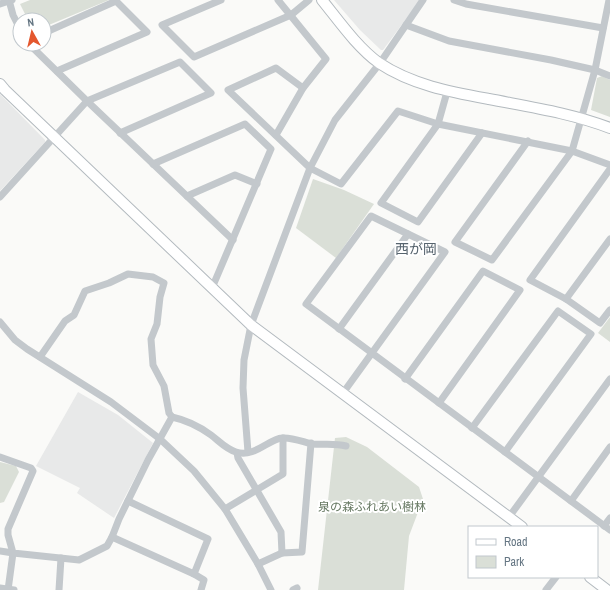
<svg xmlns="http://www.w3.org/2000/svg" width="610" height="590" font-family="'Archivo Narrow','Noto Sans JP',sans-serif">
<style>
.built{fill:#e8e9e9}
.green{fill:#dadfd7}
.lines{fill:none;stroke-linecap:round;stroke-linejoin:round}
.secondary-casing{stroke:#b3babf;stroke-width:12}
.street{stroke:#c3c8cc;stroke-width:7}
.secondary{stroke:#fff;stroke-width:10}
.labels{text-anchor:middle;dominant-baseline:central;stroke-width:4;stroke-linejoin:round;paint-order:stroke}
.park-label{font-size:12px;fill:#687a64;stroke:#fff}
.quarter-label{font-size:14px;fill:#57646e;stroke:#fff}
</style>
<rect width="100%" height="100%" fill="#fafaf8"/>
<!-- built -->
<g class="built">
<polygon points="334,0 420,0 383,50 381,50 360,30"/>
<polygon points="0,94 45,140 45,142 0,191"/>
<polygon points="78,392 118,415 153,443 114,518 77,493 80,488 36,466"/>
</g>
<!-- green -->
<g class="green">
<polygon points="30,0 109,0 44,27 44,20 28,20 20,4"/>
<polygon points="602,76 610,80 610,117 591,110 597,78"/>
<polygon points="313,179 344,190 374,204 336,258 296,228"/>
<polygon points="610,317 610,342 598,333"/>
<polygon points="346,437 367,447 419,487 423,499 409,536 404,590 318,590 335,438"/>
<polygon points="0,462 16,466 19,472 4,502 0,503"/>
</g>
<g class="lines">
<!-- secondary casing -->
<g class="secondary-casing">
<g id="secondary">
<path d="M322 0C339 21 357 47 379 63 412 85 451 92 489 99 530 107 571 113 610 128"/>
<polyline points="0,84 5,90 251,325 522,527"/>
<polyline points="590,577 607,590"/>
</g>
</g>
<!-- street -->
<g class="street">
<polyline points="9,0 13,15 20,29"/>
<polyline points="221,0 162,25 194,57 291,15 309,0"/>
<polyline points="454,0 466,4 603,28"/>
<polyline points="0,4 12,0"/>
<polyline points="406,25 449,41 551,60 595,70 610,76"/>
<polyline points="44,33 116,1 147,32 57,71"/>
<polyline points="29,44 87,101 233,240"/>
<polyline points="303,88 276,68 228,90 310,168 341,184 398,111 438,124 572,151 610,165"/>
<polyline points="447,92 438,124 381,203 418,222 482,133"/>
<polyline points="276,135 303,88 326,59 278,0"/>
<polyline points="528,141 455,242 492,260 572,151 595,70 609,0"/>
<polyline points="153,164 245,124 271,149 212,288"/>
<polyline points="610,169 530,280 566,299 600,323 610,310"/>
<polyline points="187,196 235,175 257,184"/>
<polyline points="0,197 87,101 180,62 211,93 120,133"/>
<polyline points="566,299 610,239"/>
<polyline points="0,322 15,340 27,349 111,402 160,439 194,471 225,509 258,564 271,590"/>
<polyline points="339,329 408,234"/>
<polyline points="40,357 65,321 74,315 85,291 109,283 128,274 153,277 164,283 160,297 157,324 151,339 153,365 164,386 169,413 172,417"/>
<polyline points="405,379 483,271 520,290 439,403"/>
<polyline points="343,393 445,252 371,216 306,304 610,530"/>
<path d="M172 417C186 420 200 427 211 435 219 441 226 449 236 452 254 458 269 439 282 438 292 437 303 442 312 444 324 445 335 443 346 446"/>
<polyline points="472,428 558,311 591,334 505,452"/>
<polyline points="248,452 243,388 244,360 251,325 310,168 335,120 380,63 423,0"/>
<polyline points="237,453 238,458 281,532 282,553"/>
<polyline points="0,457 31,468 33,471 8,529 8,535 13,553 79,560 107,546 112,537 119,519 148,460 172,417"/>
<polyline points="128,501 208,539 194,574"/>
<polyline points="571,501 610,447"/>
<polyline points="225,509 283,474 283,438"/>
<polyline points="509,517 610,379"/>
<polyline points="604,526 610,518"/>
<polyline points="112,537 194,574 204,580 201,590"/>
<polyline points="0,551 13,553 8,590"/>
<polyline points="258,564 282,553 302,552 311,443"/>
<polyline points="0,588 14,590"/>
<polyline points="59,590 61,558"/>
<polyline points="293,590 297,588"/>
<polyline points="546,590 556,577"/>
</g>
<!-- secondary -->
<use href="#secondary" class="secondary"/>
</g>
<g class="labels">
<!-- park labels -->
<g class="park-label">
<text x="372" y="507">泉の森ふれあい樹林</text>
</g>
<!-- quarter labels -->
<g class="quarter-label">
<text x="416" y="249">西が岡</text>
</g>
</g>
<!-- legend -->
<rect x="468" y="526" width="130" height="52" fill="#ffffff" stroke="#c1c8cd"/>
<rect x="476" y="539" width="20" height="6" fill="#ffffff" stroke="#c1c8cd"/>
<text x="504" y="546" font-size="12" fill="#657683">Road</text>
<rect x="476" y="556" width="20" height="12" fill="#dadfd7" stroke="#c1c8cd"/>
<text x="504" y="566" font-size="12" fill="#657683">Park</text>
<!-- north arrow -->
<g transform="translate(32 32) rotate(352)"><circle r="19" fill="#ffffff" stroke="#c1c8cd"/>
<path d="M0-3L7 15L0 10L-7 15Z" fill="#e4572e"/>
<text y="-6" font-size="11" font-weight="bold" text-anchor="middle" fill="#657683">N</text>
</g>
</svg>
